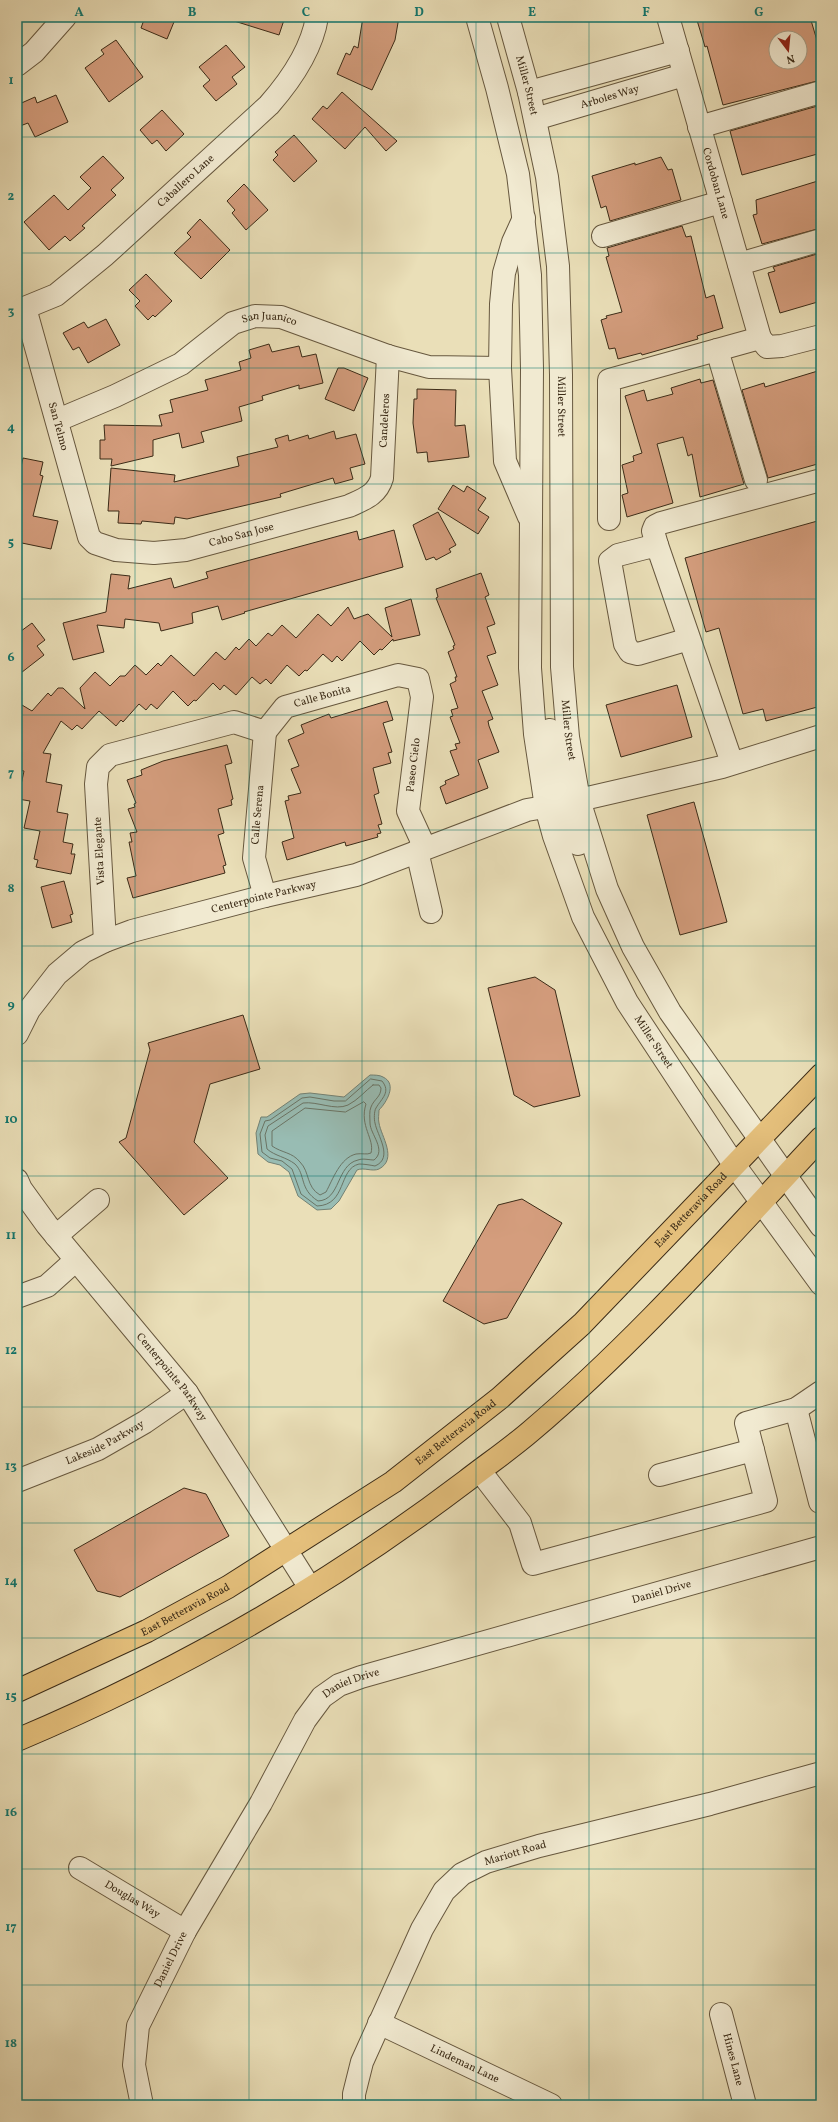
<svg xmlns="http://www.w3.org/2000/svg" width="838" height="2122" font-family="Vollkorn,serif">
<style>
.water{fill:#98bcb3;stroke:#738275}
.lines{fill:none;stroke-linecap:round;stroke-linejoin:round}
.shore{stroke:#6a7465;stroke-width:1}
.building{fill:#d49d7d;stroke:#3b2b17;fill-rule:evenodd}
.minor-casing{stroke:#67583f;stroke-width:24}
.highway-casing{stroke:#3b2b17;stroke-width:24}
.minor{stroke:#f1ead1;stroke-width:22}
.highway{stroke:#e5c07c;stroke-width:22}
.grid{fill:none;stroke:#0f766e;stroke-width:1;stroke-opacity:0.55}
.labels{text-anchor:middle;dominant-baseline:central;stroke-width:3.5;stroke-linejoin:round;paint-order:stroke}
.street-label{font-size:11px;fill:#3b2b17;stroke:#f1ead1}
.neatline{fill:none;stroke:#0f766e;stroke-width:1.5}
.grid-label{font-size:13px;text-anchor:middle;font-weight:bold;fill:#0f766e}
</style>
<rect width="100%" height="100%" fill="#eadfb8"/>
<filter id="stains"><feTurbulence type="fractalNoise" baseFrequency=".005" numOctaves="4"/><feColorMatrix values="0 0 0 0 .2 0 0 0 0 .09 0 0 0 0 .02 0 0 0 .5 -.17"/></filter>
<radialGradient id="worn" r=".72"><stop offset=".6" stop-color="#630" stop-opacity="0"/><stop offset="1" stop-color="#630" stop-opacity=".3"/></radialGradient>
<!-- water -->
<path class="water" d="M370 1075C374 1075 380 1075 383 1077 398 1084 386 1103 379 1110 379 1114 378 1119 379 1123 381 1136 398 1159 379 1169 372 1172 364 1167 357 1170L339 1201 331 1209 317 1210 298 1196 289 1172 280 1165 268 1162 258 1154 256 1133 261 1117H267L300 1094 310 1093 344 1097Z"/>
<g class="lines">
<!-- shore -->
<g class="shore">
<path d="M371 1079 382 1081C391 1092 382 1098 376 1108 374 1111 374 1120 375 1123 377 1135 394 1158 375 1166 370 1165 364 1164 359 1164 338 1169 347 1205 317 1206L301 1194 292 1169 282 1161 270 1158 262 1152 260 1134 265 1121 270 1120 302 1098 310 1097 334 1101H345Z"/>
<path d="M373 1085H379L381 1088C381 1097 374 1099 371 1107 369 1111 370 1118 370 1123 370 1134 387 1150 374 1160 369 1160 363 1158 358 1160 336 1165 341 1200 318 1201 299 1189 306 1175 295 1164 286 1157 275 1156 267 1149L265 1135 268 1126 303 1103C317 1101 335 1111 348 1105 358 1100 365 1091 373 1085Z"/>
<path d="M364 1102 366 1104C359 1126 375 1139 371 1153 367 1155 362 1153 356 1154 340 1158 333 1179 326 1192L320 1195C306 1187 310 1172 300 1162 292 1152 282 1153 272 1146V1131L305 1108 345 1112Z"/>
</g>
</g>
<!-- building -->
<g class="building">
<polygon points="145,17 176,17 167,39 141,28"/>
<polygon points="231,17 276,17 284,20 279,35 231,20"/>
<polygon points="363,17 399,17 395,40 372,90 337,74 346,53 350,55 354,46 358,48"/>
<path d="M696 17H810L821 54V80L723 105 707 46 705 47 703 40ZM776 38H800V62H776Z"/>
<polygon points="116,40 143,77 109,102 85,68 104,54 101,50"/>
<polygon points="226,45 245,67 232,77 237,84 216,101 203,86 210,80 199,67"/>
<polygon points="342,92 397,141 386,151 365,127 345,149 312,119 323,106 327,109"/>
<polygon points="56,95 68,122 35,137 28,123 20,126 17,118 17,105 35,97 37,103"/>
<polygon points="821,105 821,153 742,175 730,131"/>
<polygon points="162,110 184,134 166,151 157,140 152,144 140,130"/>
<polygon points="294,135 317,161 294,182 273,160 278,155 275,152"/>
<polygon points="103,156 124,178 111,190 116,195 82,226 85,228 70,241 65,236 49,250 24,222 54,195 68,210 91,188 80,177"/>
<polygon points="661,157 668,170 672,169 681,200 610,221 606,206 601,208 592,176 635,163 635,165"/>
<polygon points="821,180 821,228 762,244 753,215 757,214 756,200"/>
<polygon points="244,184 268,210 246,230 232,213 235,210 227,201"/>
<polygon points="200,219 230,250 201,279 174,253 191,237 187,233"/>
<polygon points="682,226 686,237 691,236 706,298 714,295 723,328 697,336 698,339 642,355 641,353 618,359 615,348 609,349 601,320 607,318 606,316 622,312 606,257 609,256 607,248"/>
<polygon points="817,254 821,267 821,301 780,313 768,273 775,271 773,267"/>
<polygon points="146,274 172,301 155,317 153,315 148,320 135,306 140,301 129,290"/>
<polygon points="106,319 120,345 88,363 79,347 73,350 63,333 84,322 88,328"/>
<polygon points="269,344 272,352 299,346 302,357 316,354 323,383 299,389 299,385 262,396 263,400 239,407 242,421 201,432 204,442 182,448 179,433 153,440 153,456 111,466 112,459 100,459 100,440 105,440 104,425 162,426 159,415 173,412 170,400 208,390 205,380 241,370 239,362 251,358 249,350"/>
<polygon points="338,368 344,368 368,378 354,411 325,399"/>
<polygon points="821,370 821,463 768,478 742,390 764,383 765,387"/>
<polygon points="700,379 701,383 713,380 744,484 700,497 692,454 688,456 683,437 657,444 673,503 627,517 622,495 628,493 622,465 634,461 633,456 642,453 625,396 644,390 647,401 673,394 671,388"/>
<polygon points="417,389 456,390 455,426 465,425 469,457 428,462 427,452 417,453 413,423 414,399 417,399"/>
<polygon points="334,431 336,439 356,434 365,464 350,468 353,479 335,484 333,478 280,494 281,497 187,519 175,517 174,524 142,521 141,524 118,523 119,511 108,511 111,468 175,475 174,482 239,466 237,457 278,447 275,439 288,435 289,441 308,435 309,439"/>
<polygon points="23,458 43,462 40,475 43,476 33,516 58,521 51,549 17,542 17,485"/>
<polygon points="453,485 464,492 467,486 486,498 478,510 489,517 478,534 438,509"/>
<polygon points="438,512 456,545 449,549 451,552 436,560 434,557 426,560 413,525"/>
<polygon points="821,520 821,706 766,721 763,709 743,714 719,628 706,632 685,558"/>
<polygon points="394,530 403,567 244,612 245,613 222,620 218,606 192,613 193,623 161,631 159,623 125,619 124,628 97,625 104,652 73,660 63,623 106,612 111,574 130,576 128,589 171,578 174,588 208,578 206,572 357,531 359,540"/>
<polygon points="481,573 489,595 485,597 495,624 487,627 496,653 487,656 498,685 482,691 493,719 488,721 489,726 499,752 478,760 488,788 446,804 440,787 446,784 445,781 459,775 450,751 457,749 455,744 460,743 450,717 453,716 451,710 458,708 450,684 456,681 455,677 457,677 448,652 454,649 453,646 455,645 436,598 438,597 436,589"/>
<polygon points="411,599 420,635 393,641 393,639 382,650 380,649 374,655 360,641 342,661 337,656 332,662 323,654 307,671 305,670 299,676 287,665 271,684 266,679 260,684 252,677 236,695 224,685 220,690 213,683 196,701 194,700 188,706 173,691 157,709 151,704 146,710 139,704 123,722 121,720 116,726 99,711 82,729 77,725 72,730 61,721 43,753 51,754 46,782 62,785 57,812 68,814 63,842 73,844 71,854 75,854 71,874 36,867 38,860 34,859 40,831 24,828 30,801 18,799 24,771 17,770 17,702 32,711 48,693 51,696 58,688 63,688 85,709 80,688 95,672 110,686 120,676 125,676 135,665 146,675 158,663 161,666 171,655 194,676 216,652 225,660 236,647 239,650 249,639 256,646 268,633 272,636 282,625 296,638 318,614 331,626 348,607 354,619 368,614 392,637 385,608"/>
<polygon points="32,623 45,640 37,646 44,655 17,676 17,634"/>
<polygon points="677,685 692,737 621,757 606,705"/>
<polygon points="387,701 393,720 383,723 392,752 388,753 391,763 373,768 379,793 374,795 382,824 378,825 381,833 377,834 378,837 346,846 345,842 287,860 282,842 294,838 285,801 289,800 288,796 301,793 291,769 299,766 288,740 304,733 301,725 329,714 331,718"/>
<polygon points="227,745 232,763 225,765 233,799 231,800 232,805 218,809 224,833 218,835 226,865 223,866 225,873 133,898 127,878 136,876 129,842 132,842 130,833 137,832 128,809 135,807 134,804 136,803 127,780 142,775 141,770 163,761"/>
<polygon points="694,802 727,922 680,935 647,815"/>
<polygon points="64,881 73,914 70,915 72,922 52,928 41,887"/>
<polygon points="535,977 555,990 580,1096 534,1107 514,1095 488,988"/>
<polygon points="243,1015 260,1069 210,1084 194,1142 228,1178 184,1215 119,1142 126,1138 150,1050 148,1043"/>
<polygon points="522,1199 562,1223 507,1318 484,1324 443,1301 498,1205"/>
<polygon points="184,1488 206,1494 229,1536 120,1597 97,1591 74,1550"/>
</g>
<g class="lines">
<!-- minor casing -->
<g class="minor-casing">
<g id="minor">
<path id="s1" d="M477 17 497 88 518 174 530 275 532 369 530 668 535 734 546 807 554 836 583 917 627 1002 735 1166 821 1284"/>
<path id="s2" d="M508 17 529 92 547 177 558 266 561 375 562 667 568 737 579 800 607 889 633 947 670 1012 821 1226"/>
<path id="s3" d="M668 17 760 338 767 347 782 346 821 336"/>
<polyline points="17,65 34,52 65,17"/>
<polyline points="529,92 678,51"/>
<path id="s4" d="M535 119 684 75"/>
<polyline points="699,127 821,92"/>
<polyline points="524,218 513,242 504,273 501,304 500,368 505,461 529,517"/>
<polyline points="603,236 721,202"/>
<polyline points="739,264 821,240"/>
<path id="s5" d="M25 308 89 537 95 543 116 550 154 553 186 550 349 506C364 499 377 495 382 478L388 356"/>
<path id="s6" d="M17 311 56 295 105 255 269 105C290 81 312 49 317 17"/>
<polyline points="717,350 756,480"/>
<path id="s7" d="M58 420 115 396 181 364 233 323 255 316 281 317 388 356 429 367 500 368"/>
<polyline points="609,519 609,380 760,338"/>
<polyline points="657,545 653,531 655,526 661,523 821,480"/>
<polyline points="689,639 638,654 630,652 625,644 610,561 618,555 657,545 732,763"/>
<path d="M550 730C552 746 555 788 567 798 570 801 575 800 579 800L722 767 821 736"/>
<polyline points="417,851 431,912"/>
<path id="s8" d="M265 896 254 858 265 732"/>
<path id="s9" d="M105 941 96 784 98 767 110 755 234 722 265 732 285 707 398 675 418 679 422 697 408 811 425 848"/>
<path id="s10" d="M17 1034 29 1010 57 974 83 952 105 941 132 931 265 896 356 875 527 810 556 805 566 810 578 844"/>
<path id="s11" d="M17 1180 21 1189 47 1225 187 1393 310 1588"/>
<polyline points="56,1236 98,1200"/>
<polyline points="17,1297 47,1286 76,1260"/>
<polyline points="796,1409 820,1502"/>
<polyline points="480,1471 520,1523 533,1564 766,1501 746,1423 796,1409 821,1392"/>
<polyline points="660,1475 753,1450"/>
<path id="s12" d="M17 1481 98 1449 145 1422 187 1393"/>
<path id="s13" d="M80 1868 185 1931"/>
<path id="s14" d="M721 2014 745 2105"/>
<path id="s15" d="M379 2023 551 2105"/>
<path id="s16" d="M142 2105 134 2065 138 2026 185 1931 261 1803 305 1720 322 1697 339 1685 361 1677 821 1547"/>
<path id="s17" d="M354 2105V2094L362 2062 422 1929 444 1891 462 1874 486 1862 539 1846 710 1804 821 1773"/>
</g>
</g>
<!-- highway casing -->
<g class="highway-casing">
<g id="highway">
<path id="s18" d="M17 1691 147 1631 228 1587 393 1482 500 1398 582 1324 821 1075"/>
<path d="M17 1740C176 1673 329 1585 466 1481 488 1464 510 1449 531 1431 636 1342 727 1238 821 1138"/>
</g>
</g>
<!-- minor -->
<use href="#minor" class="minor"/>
<!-- highway -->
<use href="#highway" class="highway"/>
</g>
<!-- grid -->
<path class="grid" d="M135 17V2105M249 17V2105M362 17V2105M476 17V2105M589 17V2105M703 17V2105M17 137H821M17 253H821M17 368H821M17 484H821M17 599H821M17 715H821M17 830H821M17 946H821M17 1061H821M17 1176H821M17 1292H821M17 1407H821M17 1523H821M17 1638H821M17 1754H821M17 1869H821M17 1985H821"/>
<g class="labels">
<!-- street labels -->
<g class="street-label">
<text stroke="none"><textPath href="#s2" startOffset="71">Miller Street</textPath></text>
<text stroke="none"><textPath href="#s4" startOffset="78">Arboles Way</textPath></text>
<text stroke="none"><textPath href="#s6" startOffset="215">Caballero Lane</textPath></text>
<text stroke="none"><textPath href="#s3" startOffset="173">Cordoban Lane</textPath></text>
<text stroke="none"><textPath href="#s7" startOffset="239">San Juanico</textPath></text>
<text stroke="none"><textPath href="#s2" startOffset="395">Miller Street</textPath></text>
<text stroke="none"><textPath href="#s5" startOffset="610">Candeleros</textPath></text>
<text stroke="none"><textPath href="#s5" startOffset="123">San Telmo</textPath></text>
<text stroke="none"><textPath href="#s5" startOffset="396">Cabo San Jose</textPath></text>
<text stroke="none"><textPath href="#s9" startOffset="423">Calle Bonita</textPath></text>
<text stroke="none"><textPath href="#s2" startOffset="719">Miller Street</textPath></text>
<text transform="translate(414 765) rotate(-83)">Paseo Cielo</text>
<text stroke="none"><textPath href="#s8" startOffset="83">Calle Serena</textPath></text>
<text transform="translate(100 851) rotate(-93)">Vista Elegante</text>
<text stroke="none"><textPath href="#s10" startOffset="296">Centerpointe Parkway</textPath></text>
<text stroke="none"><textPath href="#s1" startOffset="1057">Miller Street</textPath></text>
<text stroke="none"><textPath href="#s18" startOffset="835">East Betteravia Road</textPath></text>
<text stroke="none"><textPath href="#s11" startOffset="251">Centerpointe Parkway</textPath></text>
<text stroke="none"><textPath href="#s18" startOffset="511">East Betteravia Road</textPath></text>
<text stroke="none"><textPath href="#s12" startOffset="96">Lakeside Parkway</textPath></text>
<text stroke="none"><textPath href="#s16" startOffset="814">Daniel Drive</textPath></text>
<text stroke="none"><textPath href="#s18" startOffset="187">East Betteravia Road</textPath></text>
<text stroke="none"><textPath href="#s16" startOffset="490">Daniel Drive</textPath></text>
<text stroke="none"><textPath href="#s17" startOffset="316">Mariott Road</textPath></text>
<text stroke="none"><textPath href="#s13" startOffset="61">Douglas Way</textPath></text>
<text stroke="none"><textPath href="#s16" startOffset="154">Daniel Drive</textPath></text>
<text stroke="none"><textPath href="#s14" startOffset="47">Hines Lane</textPath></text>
<text stroke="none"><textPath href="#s15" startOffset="95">Lindeman Lane</textPath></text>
</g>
</g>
<!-- margin -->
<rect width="838" height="2122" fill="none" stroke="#eadfb8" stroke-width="44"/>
<!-- north arrow -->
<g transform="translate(788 50) rotate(164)"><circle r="19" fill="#f1ead1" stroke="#a89e87"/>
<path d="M0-3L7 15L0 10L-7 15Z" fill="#8f2418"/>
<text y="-6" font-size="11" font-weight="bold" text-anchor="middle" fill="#3b2b17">N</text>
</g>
<rect x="22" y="22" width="794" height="2078" class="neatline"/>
<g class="grid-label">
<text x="79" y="16">A</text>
<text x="192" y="16">B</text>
<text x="306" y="16">C</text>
<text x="419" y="16">D</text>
<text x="532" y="16">E</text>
<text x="646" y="16">F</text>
<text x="759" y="16">G</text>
<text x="11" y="84">1</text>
<text x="11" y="200">2</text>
<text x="11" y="315">3</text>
<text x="11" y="431">4</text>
<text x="11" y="546">5</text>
<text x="11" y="661">6</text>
<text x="11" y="777">7</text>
<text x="11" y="892">8</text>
<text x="11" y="1008">9</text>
<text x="11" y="1123">10</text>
<text x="11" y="1239">11</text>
<text x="11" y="1354">12</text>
<text x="11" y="1470">13</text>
<text x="11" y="1585">14</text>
<text x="11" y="1700">15</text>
<text x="11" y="1816">16</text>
<text x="11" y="1931">17</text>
<text x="11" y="2047">18</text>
</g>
<rect width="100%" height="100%" filter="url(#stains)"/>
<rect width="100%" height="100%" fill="url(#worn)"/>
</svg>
